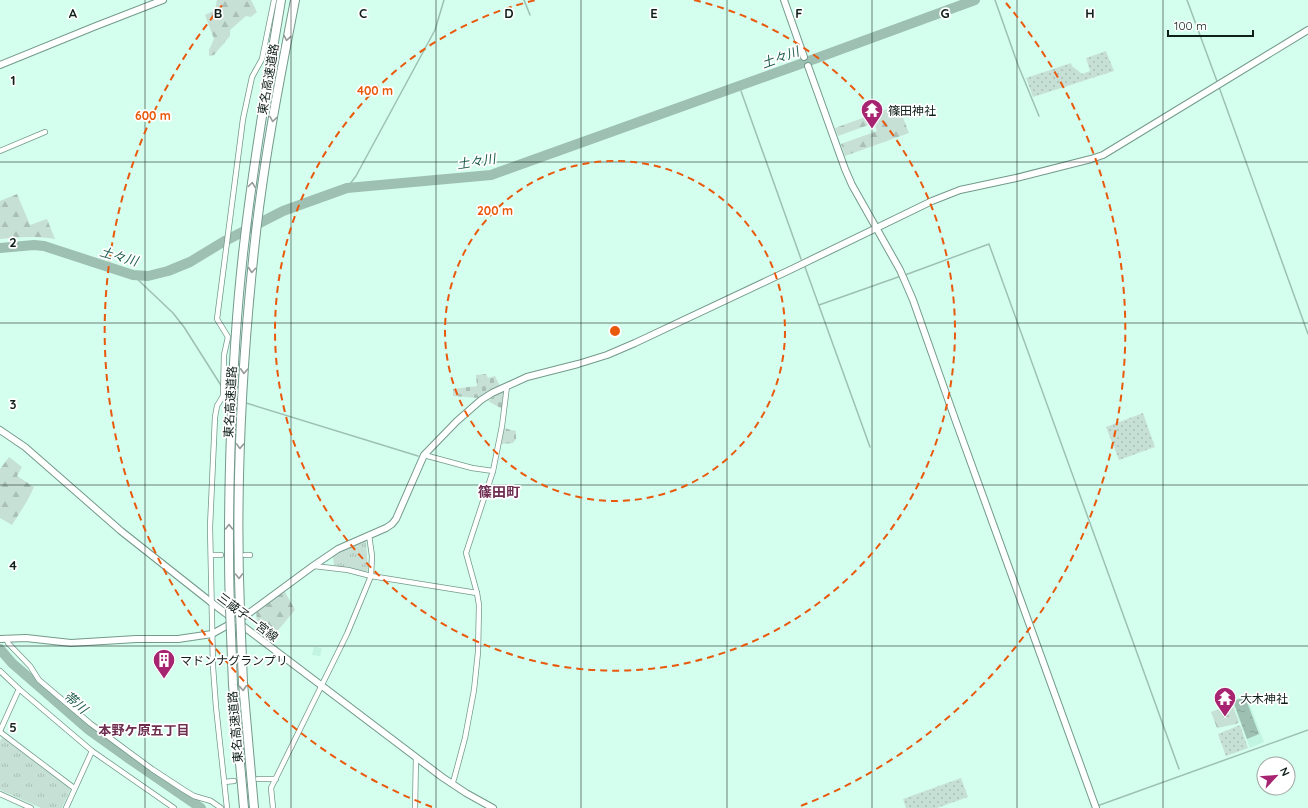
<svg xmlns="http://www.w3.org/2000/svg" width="1308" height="808" font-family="Quicksand,'Noto Sans JP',sans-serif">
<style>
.built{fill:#c1f4e1}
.grass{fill:url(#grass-dots)}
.forest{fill:url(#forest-firs)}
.cemetery{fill:url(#cemetery-stones)}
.park{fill:url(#park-tufts)}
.water{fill:url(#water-ripples)}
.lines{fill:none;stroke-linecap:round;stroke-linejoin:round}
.stream{stroke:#9dc0b3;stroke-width:1.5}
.river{stroke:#9dc0b3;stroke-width:10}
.street-casing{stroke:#739a8b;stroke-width:6}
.secondary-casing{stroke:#739a8b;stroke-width:8}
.highway-casing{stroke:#739a8b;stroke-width:10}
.street{stroke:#fff;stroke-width:4.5}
.secondary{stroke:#fff;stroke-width:6}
.highway{stroke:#fff;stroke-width:8}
.highway-bridge-casing{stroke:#739a8b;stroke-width:10;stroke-linecap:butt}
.highway-bridge{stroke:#fff;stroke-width:8}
.oneway{stroke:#939a98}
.grid{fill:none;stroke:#0f1f19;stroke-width:1;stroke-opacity:0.55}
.ring{fill:none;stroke:#e8590c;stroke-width:2;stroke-dasharray:7 5}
.labels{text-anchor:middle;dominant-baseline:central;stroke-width:3.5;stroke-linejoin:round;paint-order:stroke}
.street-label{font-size:12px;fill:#0f1f19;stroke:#fff}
.poi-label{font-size:12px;fill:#0f1f19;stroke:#fff;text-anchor:start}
.water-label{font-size:13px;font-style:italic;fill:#1c5c4a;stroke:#fff}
.neighbourhood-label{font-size:13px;font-weight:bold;fill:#6e2e50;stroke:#fff}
.quarter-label{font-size:14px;font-weight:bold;fill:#6e2e50;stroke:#fff}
.grid-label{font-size:13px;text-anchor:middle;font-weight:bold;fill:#0f1f19;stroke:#fff;stroke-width:3.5;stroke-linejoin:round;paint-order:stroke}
.centre{fill:#e8590c;stroke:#fff;stroke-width:2}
.ring-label{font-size:12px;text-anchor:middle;font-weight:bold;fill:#e8590c;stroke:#fff;stroke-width:3.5;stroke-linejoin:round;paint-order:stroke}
</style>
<defs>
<pattern id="grass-dots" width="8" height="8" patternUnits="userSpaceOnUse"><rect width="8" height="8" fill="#c7e0d6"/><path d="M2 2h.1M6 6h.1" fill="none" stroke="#aac0b7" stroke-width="1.8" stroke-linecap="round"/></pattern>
<pattern id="forest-firs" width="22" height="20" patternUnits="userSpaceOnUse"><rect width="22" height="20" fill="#c7e0d6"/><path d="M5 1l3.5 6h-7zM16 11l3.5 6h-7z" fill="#aac0b7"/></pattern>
<pattern id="cemetery-stones" width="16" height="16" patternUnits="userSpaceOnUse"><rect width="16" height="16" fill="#c7e0d6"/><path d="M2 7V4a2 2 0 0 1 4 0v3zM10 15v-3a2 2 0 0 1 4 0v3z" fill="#aac0b7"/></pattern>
<pattern id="park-tufts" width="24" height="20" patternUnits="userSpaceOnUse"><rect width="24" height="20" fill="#c7e0d6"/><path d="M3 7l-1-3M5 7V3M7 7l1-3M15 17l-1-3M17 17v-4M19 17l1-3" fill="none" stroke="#aac0b7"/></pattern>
<pattern id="water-ripples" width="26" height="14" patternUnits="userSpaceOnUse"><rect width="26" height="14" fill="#9dc0b3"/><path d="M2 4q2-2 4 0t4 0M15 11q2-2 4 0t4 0" fill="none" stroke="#86a599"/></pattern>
</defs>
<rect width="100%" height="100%" fill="#d4feee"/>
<!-- built -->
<g class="built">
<polygon points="314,647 322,648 320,656 312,655"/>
<polygon points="1246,695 1264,742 1250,748 1232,701"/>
</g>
<!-- grass -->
<g class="grass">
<polygon points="1106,51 1114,71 1033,97 1026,78 1071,63 1072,66 1082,74 1090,71 1086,58"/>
<polygon points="1143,413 1155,447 1119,460 1106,427"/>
<polygon points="1240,725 1248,748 1226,756 1218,734"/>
<polygon points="961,778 968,797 937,808 906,808 903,799"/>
</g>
<!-- forest -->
<g class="forest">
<polygon points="217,0 251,0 257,12 251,17 246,16 230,30 230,36 214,55 209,56 209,50 214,39 205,15 215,10"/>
<polygon points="898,105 909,133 845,156 841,144 877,131 874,123 838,136 835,128"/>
<path d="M17 194 30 225 47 219 55 239C36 236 19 237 0 239V201Z"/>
<path d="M9 457 22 467 17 476 34 487C28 501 20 512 12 525L0 518V469Z"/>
<polygon points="284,590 295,610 269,641 258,633 256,611"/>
<polygon points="1232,704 1239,722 1236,724 1217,728 1211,712"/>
</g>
<!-- cemetery -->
<g class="cemetery">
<polygon points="486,374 488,378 495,376 500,386 478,398 453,396 453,389 477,386 476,375"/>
<polygon points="501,391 504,393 502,409 488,401"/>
<polygon points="503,428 516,431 516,439 513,443 500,444"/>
</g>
<!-- park -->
<g class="park">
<polygon points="365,540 366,541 368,569 367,572 334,566 333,556 340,551"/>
<polygon points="4,738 69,788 70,790 62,808 41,808 0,790 0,742 1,739"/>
</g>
<!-- water -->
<polygon class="water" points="1245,697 1259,734 1247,739 1233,701"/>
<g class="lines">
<!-- stream -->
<g class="stream">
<polyline points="524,0 530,15"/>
<polyline points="995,0 1018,65 1039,116"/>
<polyline points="1187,0 1218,84"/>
<polyline points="1219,87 1308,334"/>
<polyline points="741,91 801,259"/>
<polyline points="347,188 356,176 435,30 444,0"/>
<polyline points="805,267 870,447"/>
<polyline points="133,275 173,313 184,327 222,387"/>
<polyline points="905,275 989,244 1179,769"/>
<polyline points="819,305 901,276"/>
<polyline points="246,403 418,456"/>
<polyline points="1097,806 1308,730"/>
</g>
<!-- river -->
<g class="river">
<polyline points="0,248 34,245 44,246 133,275 148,276 168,271 190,262 223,242 283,211 347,188 491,175 817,58 975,0"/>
<polyline points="0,649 12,663 89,730 131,760 201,808"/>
</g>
<!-- street casing -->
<g class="street-casing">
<g id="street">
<polyline points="0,151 45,132"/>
<polyline points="424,455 472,468 493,471"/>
<polyline points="211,555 221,555"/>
<polyline points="245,555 250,555"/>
<polyline points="314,566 348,570 371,576 477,593"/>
<polyline points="6,638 8,643 30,666 39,680 91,724 152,769 184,790 194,796 211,801 221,808"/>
<polyline points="0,671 19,689 92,751 174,808"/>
<polyline points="0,731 19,689"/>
<polyline points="0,732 74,788"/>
<polyline points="258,779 276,779"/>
<polyline points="224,782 234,781"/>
<polyline points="452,784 454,779 465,738 474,690 478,652 479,605 477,593 466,553 493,471 502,426 507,386"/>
<polyline points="0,794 31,808"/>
<polyline points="66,808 92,751"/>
<polyline points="227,808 216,707 213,667 210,527 215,417 217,406 223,396 224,355 228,337 217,319 243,119 252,77 262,59 274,0"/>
<polyline points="273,808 271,788 347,634 371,576 372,556 369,535"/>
<polyline points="415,808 416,757"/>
</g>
</g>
<!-- secondary casing -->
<g class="secondary-casing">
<g id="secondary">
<polyline points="784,0 804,57"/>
<polyline points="0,65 96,26 163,0"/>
<polyline points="808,66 845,169 852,185 900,270 913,300 955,419 1096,808"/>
<polyline points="0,430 25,447 121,531 212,603 232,618"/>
<polyline points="239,623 442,777 466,793 493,808"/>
<polyline points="0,639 26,638 71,643 136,639 178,639 212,634 248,614 313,566 338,549 386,528 392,524 396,519 424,455 457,421 481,400 492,393 527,377 578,364 607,355 635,343 792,269 932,201 960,190 1016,178 1091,159 1103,155 1308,30"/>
</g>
</g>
<!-- highway casing -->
<g class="highway-casing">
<g id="highway">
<path d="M230 608C228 550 229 491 231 433 233 367 237 302 245 237 254 158 268 79 281 0"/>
<path d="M240 611C235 485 242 357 256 232 265 154 280 77 295 0"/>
<polyline points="231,634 233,685 244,808"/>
<polyline points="241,635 243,683 254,808"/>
</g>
</g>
<!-- street -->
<use href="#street" class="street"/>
<!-- secondary -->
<use href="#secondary" class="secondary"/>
<!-- highway -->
<use href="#highway" class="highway"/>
<!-- highway-bridge casing -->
<g class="highway-bridge-casing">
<g id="highway-bridge">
<polyline points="230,608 231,634"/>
<polyline points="240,611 241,635"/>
</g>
</g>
<!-- highway-bridge -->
<use href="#highway-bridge" class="highway-bridge"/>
</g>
<!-- one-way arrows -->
<defs><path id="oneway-chevron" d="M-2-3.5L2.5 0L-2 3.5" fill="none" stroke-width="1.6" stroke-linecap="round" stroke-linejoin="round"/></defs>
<g class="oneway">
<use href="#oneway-chevron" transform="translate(287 38) rotate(101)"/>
<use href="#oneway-chevron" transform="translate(273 119) rotate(99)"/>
<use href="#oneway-chevron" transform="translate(252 185) rotate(-82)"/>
<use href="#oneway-chevron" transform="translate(252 270) rotate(95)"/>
<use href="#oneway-chevron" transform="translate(244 371) rotate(93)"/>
<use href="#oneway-chevron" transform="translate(240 446) rotate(92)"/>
<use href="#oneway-chevron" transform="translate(229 527) rotate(-90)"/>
<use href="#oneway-chevron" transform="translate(239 576) rotate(89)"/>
<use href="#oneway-chevron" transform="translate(243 688) rotate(86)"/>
</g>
<!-- grid -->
<path class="grid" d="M145 0V808M291 0V808M436 0V808M581 0V808M727 0V808M872 0V808M1017 0V808M1163 0V808M0 162H1308M0 323H1308M0 485H1308M0 646H1308"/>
<!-- distance rings -->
<g class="ring">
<circle cx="615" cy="331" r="170"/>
<path d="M694 0A340 340 0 1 1 536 0"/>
<path d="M432 807A510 510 0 0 1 224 3M1006 3A510 510 0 0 1 798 807"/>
</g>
<!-- icons -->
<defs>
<g id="temple-pin" transform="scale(1.15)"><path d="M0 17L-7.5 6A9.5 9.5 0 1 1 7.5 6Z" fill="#a72471" stroke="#fff"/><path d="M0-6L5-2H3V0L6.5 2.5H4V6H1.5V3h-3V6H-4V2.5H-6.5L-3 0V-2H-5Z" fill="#fff"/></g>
<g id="building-pin" transform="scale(1.15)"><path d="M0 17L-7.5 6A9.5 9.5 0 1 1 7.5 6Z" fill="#a72471" stroke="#fff"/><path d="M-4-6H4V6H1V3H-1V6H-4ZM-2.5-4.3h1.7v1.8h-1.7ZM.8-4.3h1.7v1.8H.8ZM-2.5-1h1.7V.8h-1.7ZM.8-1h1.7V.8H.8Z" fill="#fff"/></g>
</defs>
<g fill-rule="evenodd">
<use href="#temple-pin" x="872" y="110"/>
<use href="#building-pin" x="164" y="660"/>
<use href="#temple-pin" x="1225" y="698"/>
</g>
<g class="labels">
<!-- street labels -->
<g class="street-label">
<text transform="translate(268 79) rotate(-80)">東名高速道路</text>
<text transform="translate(230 402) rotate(-87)">東名高速道路</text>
<text transform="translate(248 617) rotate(37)">三蔵子一宮線</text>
<text transform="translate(235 727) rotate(-95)">東名高速道路</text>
</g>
<!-- poi labels -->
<g class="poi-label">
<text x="888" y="110">篠田神社</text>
<text x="180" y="660">マドンナグランプリ</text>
<text x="1240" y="698">大木神社</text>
</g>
<!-- water labels -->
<g class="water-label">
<text transform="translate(780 57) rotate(-20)">土々川</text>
<text transform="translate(476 161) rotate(-9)">土々川</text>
<text transform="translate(119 256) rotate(16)">土々川</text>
<text transform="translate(76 702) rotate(41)">帯川</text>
</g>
<!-- neighbourhood labels -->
<g class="neighbourhood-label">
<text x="144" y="730">本野ケ原五丁目</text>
</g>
<!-- quarter labels -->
<g class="quarter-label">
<text x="499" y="492">篠田町</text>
</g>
</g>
<g class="grid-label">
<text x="73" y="18">A</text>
<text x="218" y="18">B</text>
<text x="363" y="18">C</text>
<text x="509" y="18">D</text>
<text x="654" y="18">E</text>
<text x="799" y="18">F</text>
<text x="945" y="18">G</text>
<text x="1090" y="18">H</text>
<text x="13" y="85">1</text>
<text x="13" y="247">2</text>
<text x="13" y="409">3</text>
<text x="13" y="570">4</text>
<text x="13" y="732">5</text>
</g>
<circle cx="615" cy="331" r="6" class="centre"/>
<g class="ring-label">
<text x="375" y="95">400 m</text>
<text x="153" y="120">600 m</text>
<text x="495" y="215">200 m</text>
</g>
<!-- north arrow -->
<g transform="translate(1276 776) rotate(64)"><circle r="19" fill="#ffffff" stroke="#9fa5a3"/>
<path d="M0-3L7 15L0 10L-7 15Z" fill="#a72471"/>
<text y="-6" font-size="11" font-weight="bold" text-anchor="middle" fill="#0f1f19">N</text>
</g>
<!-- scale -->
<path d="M1168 30v6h85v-6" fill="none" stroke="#0f1f19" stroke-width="2"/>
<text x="1174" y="30" font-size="12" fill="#0f1f19" stroke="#ffffff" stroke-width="3" paint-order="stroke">100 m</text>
</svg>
